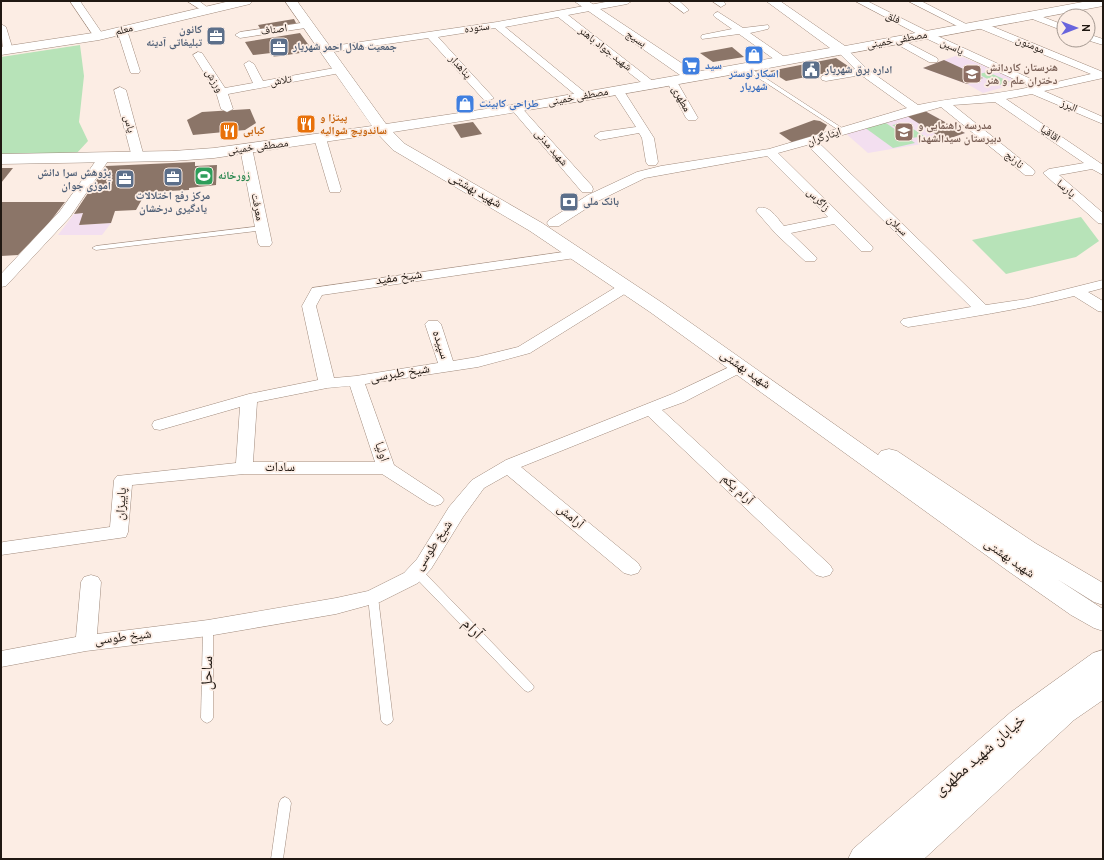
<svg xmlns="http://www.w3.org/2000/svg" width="1104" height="860" font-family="Overpass,'Noto Naskh Arabic',sans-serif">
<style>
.education{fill:#f3dff0}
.green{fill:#b7e3b8}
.building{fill:#8b7568}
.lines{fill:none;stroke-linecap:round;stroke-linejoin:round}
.lane-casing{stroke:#a18b7d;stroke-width:1}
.street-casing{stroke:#a18b7d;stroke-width:1}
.secondary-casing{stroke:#a18b7d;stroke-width:1}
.lane{fill:#fff;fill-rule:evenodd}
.street{fill:#fff;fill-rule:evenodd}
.secondary{fill:#fff;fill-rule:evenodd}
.labels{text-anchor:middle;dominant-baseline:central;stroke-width:3.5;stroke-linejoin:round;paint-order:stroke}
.far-street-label{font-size:11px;fill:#201812;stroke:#fcede4}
.far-service-label{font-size:11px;font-weight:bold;fill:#4e5e75;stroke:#fcede4;text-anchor:start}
.far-shop-label{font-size:11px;font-weight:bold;fill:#366cbe;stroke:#fcede4;text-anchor:start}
.far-education-label{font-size:11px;font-weight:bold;fill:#785e54;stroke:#fcede4;text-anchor:start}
.far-food-label{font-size:11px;font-weight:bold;fill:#c56008;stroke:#fcede4;text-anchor:start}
.far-leisure-label{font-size:11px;font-weight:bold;fill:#27864d;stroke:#fcede4;text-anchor:start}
.street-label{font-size:13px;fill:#201812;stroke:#fcede4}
.near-street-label{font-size:16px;fill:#201812;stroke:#fcede4}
</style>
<rect width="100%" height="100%" fill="#fcede4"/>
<!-- education -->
<g class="education">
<polygon points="958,55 1019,81 1019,83 983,93 967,84 923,68"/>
<polygon points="925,111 965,133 945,140 868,153 843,131"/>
<polygon points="83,213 80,225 111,223 102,235 58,235 74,214"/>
</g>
<!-- green -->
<g class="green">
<polygon points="80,45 84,76 79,122 88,141 76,154 1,155 1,57"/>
<polygon points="988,72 1010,82 999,85 978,74"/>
<polygon points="886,123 915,143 893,148 864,127"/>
<polygon points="904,123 924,136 912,138 892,125"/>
<polygon points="1081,217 1099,241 1076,257 1006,274 972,240"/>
</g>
<!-- building -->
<g class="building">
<polygon points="294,19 297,25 261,30 258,25"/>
<polygon points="300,33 313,51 274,57 271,53 253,55 245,42"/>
<polygon points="732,47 744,57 713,62 700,53"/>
<polygon points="836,58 851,68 786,81 770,71"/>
<polygon points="944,60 983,78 967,84 923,68"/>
<polygon points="250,109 256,123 245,130 193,135 187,120 202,112"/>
<polygon points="925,111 965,133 945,140 907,116"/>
<polygon points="814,120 820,121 827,125 823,132 793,143 779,133"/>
<polygon points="473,122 482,134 461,138 453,125"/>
<polygon points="195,162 195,166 217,165 216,185 189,188 189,190 146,192 136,210 115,211 111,223 79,225 83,213 74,214 106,166"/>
<polygon points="1,168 13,168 1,183"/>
<polygon points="1,202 65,202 49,223 18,255 1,256"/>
</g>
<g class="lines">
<!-- lane casing -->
<g class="lane-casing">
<g id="lane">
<polygon points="743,66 747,66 845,130 840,131 743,68"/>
<polygon points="262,226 266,228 265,230 96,250 92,248 96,246"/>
<polygon points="417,568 421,569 532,684 534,687 532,690 528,692 524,690 413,575 412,572 413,569"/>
<polygon points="373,593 377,594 378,597 393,720 391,723 387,725 383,723 381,720 368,597 369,594"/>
<polygon points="208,624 212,625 213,628 213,718 211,721 207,723 203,721 201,718 203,628 204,625"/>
<polygon points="285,797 289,799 291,803 283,859 271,859 279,803 281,799"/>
</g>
</g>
<!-- street casing -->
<g class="street-casing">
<g id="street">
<polygon points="70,1 80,1 104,36 103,38 95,38"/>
<polygon points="187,1 199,1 211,10 206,13"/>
<polygon points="611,1 632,1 627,4 568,15 654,82 656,84 654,86 646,86 558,17 505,27 587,94 589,96 587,98 579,98 495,28 438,37 492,96 494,98 488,101 484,100 428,38 326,53 321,50 326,47 497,22"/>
<polygon points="668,1 679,1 689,10 684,13"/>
<polygon points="712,1 723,1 726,4 721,7"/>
<path d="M855 1H867L931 33 1044 85 1091 74 976 27 975 25 976 23H984L1103 72V78L1044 91 1103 117V124L1032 94 1006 99 1103 165V175L1092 169 1059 175 1103 213V224L1098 223 1043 173 1049 169 1084 163 995 102 953 105 1033 169 1035 172 1033 175H1025L941 107 818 142 986 305 1027 299 1103 280V288L1088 292 1103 301V312L1098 311 1074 296C1019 310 964 318 908 327L903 325 900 322 903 319 971 307 807 145 778 153 871 245 873 248 871 251H861L834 224 791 233 817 258 815 261H805L776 234 756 211 758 208C770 205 777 218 784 226L828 217 767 156 645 178 598 201 559 226H549L547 223 549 220 588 195 637 172 661 166 769 149 907 108 861 75 826 81 822 80 821 78 822 76 855 69 838 52 837 50 838 48H846L867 69 918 105C956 97 994 95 1031 87L923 37Z"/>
<polygon points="908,1 921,1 972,27 967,30 963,29"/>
<polygon points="718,12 743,28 768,25 769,27 768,29 750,33 786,58 787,60 786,62 778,62 739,34 702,39 701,37 702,35 732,29 715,17 713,15 715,13"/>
<polygon points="1030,12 1064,25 1064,31 1027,17 1025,15 1027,13"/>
<polygon points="308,22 313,25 312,27 240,38 235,35 240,32"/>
<polygon points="1,24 6,27 13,50 12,52 8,53 3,50"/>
<polygon points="122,27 127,30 140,71 139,73 131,73 130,71 117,30"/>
<polygon points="1088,34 1103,39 1103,45 1087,40"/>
<polygon points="897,37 937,58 938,60 937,62 929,62 893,42 892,40 893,38"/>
<polygon points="198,52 202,53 225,88 253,83 244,64 249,61 254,64 263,81 340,67 345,70 340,73 228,94 233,109 227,112 221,109 216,92 193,55"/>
<polygon points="671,77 676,80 698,118 696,120 688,120 686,118 666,80"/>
<polygon points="120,87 126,90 144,157 142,160 134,160 132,157 114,90"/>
<polygon points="618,87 622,88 654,138 658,162 656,165 648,165 646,162 642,138 639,133 600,140 594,136 600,132 636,127 612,90"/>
<polygon points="516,105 520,106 592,186 593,189 592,192 582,192 512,110 510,108"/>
<polygon points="320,134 326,138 341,189 340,192 330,192 329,189 314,138"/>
<polygon points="246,144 252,148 272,243 270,246 260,246 258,243 240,148"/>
<polygon points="104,154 110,158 70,217 6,286 1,287 1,274 60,211 100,155"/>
<path d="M577 250 582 251 584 254 582 257 322 295 316 306 334 378 356 376 438 363 425 324 428 321H438L441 324 453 361 477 357 518 347 621 284H631L633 287 631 290 530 353 478 367 365 384 394 465 441 496 444 500 441 504 435 506 429 504 382 474H244L132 485 128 532 126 537 1 555V543L3 542 110 527 114 480 117 476 236 463 240 407 160 430 154 429 152 425 154 421 249 394 318 380 302 306 312 288ZM350 386 375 462H253L257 402 327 388Z"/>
<polygon points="740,362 746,364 748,367 746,370 684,402 662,410 830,565 833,570 830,575 823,577 816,575 648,416 521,467 638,563 641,568 638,573 631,575 624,573 507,475 484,488 463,517 431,569 418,583 380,602 336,614 208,636 86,651 1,667 1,651 76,637 81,582 84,577 91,575 98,577 101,582 97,634 208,620 336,598 368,591 404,573 417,559 449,507 472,480 506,460 672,394"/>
</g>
</g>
<!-- secondary casing -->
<g class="secondary-casing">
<g id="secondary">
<polygon points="230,1 252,1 250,4 99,40 1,55 1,47 99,32"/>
<path d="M285 1H297L386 124 499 107 680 75 574 1H588L695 72 830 48 766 1H780L845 46 1088 1H1103V6C867 50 631 95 393 132L405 144 542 223 664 304 878 455 881 451 889 449 897 451 1035 543 1103 583V605L1094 602 1057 579 1103 609V631L1094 628 1071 615 1008 571 650 312 530 231 393 150 378 134 214 158 173 161 1 164V154L173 151 214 148 372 126Z"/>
<polygon points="1103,650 1103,700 1074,720 924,859 848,859 853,849 1011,712 1093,653"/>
</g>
</g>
<!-- lane -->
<use href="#lane" class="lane"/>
<!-- street -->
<use href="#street" class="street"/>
<!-- secondary -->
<use href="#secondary" class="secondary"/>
</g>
<!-- icons -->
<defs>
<g id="office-square" transform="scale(1)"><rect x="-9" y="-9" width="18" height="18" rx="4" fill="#5c6f8a" stroke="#fcede4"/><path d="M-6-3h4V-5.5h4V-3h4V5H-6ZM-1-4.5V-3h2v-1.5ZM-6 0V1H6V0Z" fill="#fff"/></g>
<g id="shop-square" transform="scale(1)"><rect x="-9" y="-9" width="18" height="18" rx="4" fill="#3f7fe0" stroke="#fcede4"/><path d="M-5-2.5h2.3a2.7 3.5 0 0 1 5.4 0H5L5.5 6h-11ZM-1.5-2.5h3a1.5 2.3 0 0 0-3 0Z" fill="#fff"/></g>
<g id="supermarket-square" transform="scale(1)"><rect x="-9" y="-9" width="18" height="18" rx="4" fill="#3f7fe0" stroke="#fcede4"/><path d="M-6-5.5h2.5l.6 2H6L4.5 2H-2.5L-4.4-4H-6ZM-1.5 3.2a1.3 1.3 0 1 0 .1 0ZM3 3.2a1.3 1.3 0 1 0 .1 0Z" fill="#fff"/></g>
<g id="civic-square" transform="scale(1)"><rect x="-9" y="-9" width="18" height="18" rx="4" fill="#5c6f8a" stroke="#fcede4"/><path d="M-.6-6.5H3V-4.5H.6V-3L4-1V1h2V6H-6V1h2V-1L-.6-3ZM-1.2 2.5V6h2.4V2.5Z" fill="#fff"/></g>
<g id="school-square" transform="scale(1)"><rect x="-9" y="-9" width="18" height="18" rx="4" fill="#8d6e63" stroke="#fcede4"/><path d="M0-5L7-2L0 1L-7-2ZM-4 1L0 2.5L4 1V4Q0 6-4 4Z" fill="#fff"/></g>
<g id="restaurant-square" transform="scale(1)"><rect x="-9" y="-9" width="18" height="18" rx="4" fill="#e8710a" stroke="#fcede4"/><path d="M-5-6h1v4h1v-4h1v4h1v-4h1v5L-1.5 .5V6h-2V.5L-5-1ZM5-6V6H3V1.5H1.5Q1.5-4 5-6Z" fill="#fff"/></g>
<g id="stadium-square" transform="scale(1)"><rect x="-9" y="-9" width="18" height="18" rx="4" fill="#2e9e5b" stroke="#fcede4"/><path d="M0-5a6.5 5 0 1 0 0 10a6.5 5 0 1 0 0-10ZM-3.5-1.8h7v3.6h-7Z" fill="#fff"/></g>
<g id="bank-square" transform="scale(1)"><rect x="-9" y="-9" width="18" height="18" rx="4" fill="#5c6f8a" stroke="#fcede4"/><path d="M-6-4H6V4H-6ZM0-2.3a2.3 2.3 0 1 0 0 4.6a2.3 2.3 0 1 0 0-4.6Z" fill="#fff"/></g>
</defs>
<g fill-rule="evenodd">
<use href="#office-square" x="216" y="36"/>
<use href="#office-square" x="279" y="47"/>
<use href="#shop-square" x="754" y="55"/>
<use href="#supermarket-square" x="691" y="66"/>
<use href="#civic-square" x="811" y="70"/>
<use href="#school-square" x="972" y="74"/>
<use href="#shop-square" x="465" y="104"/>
<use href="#restaurant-square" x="306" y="124"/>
<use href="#restaurant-square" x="229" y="131"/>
<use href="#school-square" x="904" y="132"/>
<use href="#stadium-square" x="204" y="176"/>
<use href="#office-square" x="173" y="177"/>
<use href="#office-square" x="125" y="179"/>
<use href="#bank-square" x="569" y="202"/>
</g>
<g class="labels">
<!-- far-street labels -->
<g class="far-street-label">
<text transform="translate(893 18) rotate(27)">فلق</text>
<text transform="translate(477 28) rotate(-8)">ستوده</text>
<text transform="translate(124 30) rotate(-13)">معلم</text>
<text transform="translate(274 30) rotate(-8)">اصناف</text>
<text transform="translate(636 39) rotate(34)">بسیج</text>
<text transform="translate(897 40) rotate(-10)">مصطفی خمینی</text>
<text transform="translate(1030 45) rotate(23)">مومنون</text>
<text transform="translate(952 47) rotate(25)">یاسین</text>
<text transform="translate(605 49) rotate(38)">شهید جواد باهنر</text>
<text transform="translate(460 67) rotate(48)">پناهدار</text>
<text transform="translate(214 81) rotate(60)">ورزش</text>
<text transform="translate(281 81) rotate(-10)">تلاش</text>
<text transform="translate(578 97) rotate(-10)">مصطفی خمینی</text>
<text transform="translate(681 99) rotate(61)">مطهری</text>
<text transform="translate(1069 106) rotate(24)">البرز</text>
<text transform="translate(129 124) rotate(76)">یاس</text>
<text transform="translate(1050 134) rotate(34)">اقاقیا</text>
<text transform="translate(824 137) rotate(-19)">ایثارگران</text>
<text transform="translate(258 147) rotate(-7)">مصطفی خمینی</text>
<text transform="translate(551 148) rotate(49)">شهید مدنی</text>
<text transform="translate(1014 160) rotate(40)">نارنج</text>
<text transform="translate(1066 189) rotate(40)">پارسا</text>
<text transform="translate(818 200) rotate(45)">زاگرس</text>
<text transform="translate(257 207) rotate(79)">معرفت</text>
<text transform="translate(897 226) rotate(44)">سبلان</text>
</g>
<!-- far-service labels -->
<g class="far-service-label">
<text x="202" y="30" text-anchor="end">کانون<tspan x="202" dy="13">تبلیغاتی آدینه</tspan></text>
<text x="293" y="47">جمعیت هلال احمر شهریار</text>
<text x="825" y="70">اداره برق شهریار</text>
<text x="111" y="173" text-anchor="end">پژوهش سرا دانش<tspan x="111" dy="13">آموزی جوان</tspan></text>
<text x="173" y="196" text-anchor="middle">مرکز رفع اختلالات<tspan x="173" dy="13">یادگیری درخشان</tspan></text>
<text x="583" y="202">بانک ملی</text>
</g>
<!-- far-shop labels -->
<g class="far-shop-label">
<text x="705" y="66">سید</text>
<text x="754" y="74" text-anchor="middle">اسکار لوستر<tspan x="754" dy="13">شهریار</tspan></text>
<text x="479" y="104">طراحی کابینت</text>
</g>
<!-- far-education labels -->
<g class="far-education-label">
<text x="986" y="68">هنرستان کاردانش<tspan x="986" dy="13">دختران علم و هنر</tspan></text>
<text x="918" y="126">مدرسه راهنمایی و<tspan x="918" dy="13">دبیرستان سیدالشهدا</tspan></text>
</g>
<!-- far-food labels -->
<g class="far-food-label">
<text x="320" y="118">پیتزا و<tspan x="320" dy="13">ساندویچ شوالیه</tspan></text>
<text x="243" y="131">کبابی</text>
</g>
<!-- far-leisure labels -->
<g class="far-leisure-label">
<text x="218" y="176">زورخانه</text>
</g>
<!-- street labels -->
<g class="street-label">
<text transform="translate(475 191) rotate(30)">شهید بهشتی</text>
<text transform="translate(399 278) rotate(-8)">شیخ مفید</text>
<text transform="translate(440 345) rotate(72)">سپیده</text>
<text transform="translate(745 370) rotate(35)">شهید بهشتی</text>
<text transform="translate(400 374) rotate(-9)">شیخ طبرسی</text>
<text transform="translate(381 452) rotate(71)">اولیا</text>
<text x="280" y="468">سادات</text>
<text transform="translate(737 490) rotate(43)">آرام یکم</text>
<text transform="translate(122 504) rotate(-86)">پاییزان</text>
<text transform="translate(570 517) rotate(40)">آرامش</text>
<text transform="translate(434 546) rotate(-56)">شیخ طوسی</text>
<text transform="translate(1009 559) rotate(35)">شهید بهشتی</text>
<text transform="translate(123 638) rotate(-7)">شیخ طوسی</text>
</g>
<!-- near-street labels -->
<g class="near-street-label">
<text transform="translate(472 629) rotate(46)">آرام</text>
<text transform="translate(208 673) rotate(-89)">ساحل</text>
<text transform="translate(980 756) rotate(-41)">خیابان شهید مطهری</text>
</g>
</g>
<!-- border -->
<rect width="1104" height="860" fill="none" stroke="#201812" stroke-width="4"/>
<!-- north arrow -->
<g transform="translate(1076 28) rotate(90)"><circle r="19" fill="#fcede4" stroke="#a49890"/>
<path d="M0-3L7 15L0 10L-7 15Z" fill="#6864dd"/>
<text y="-6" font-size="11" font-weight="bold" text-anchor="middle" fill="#201812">N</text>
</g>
</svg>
